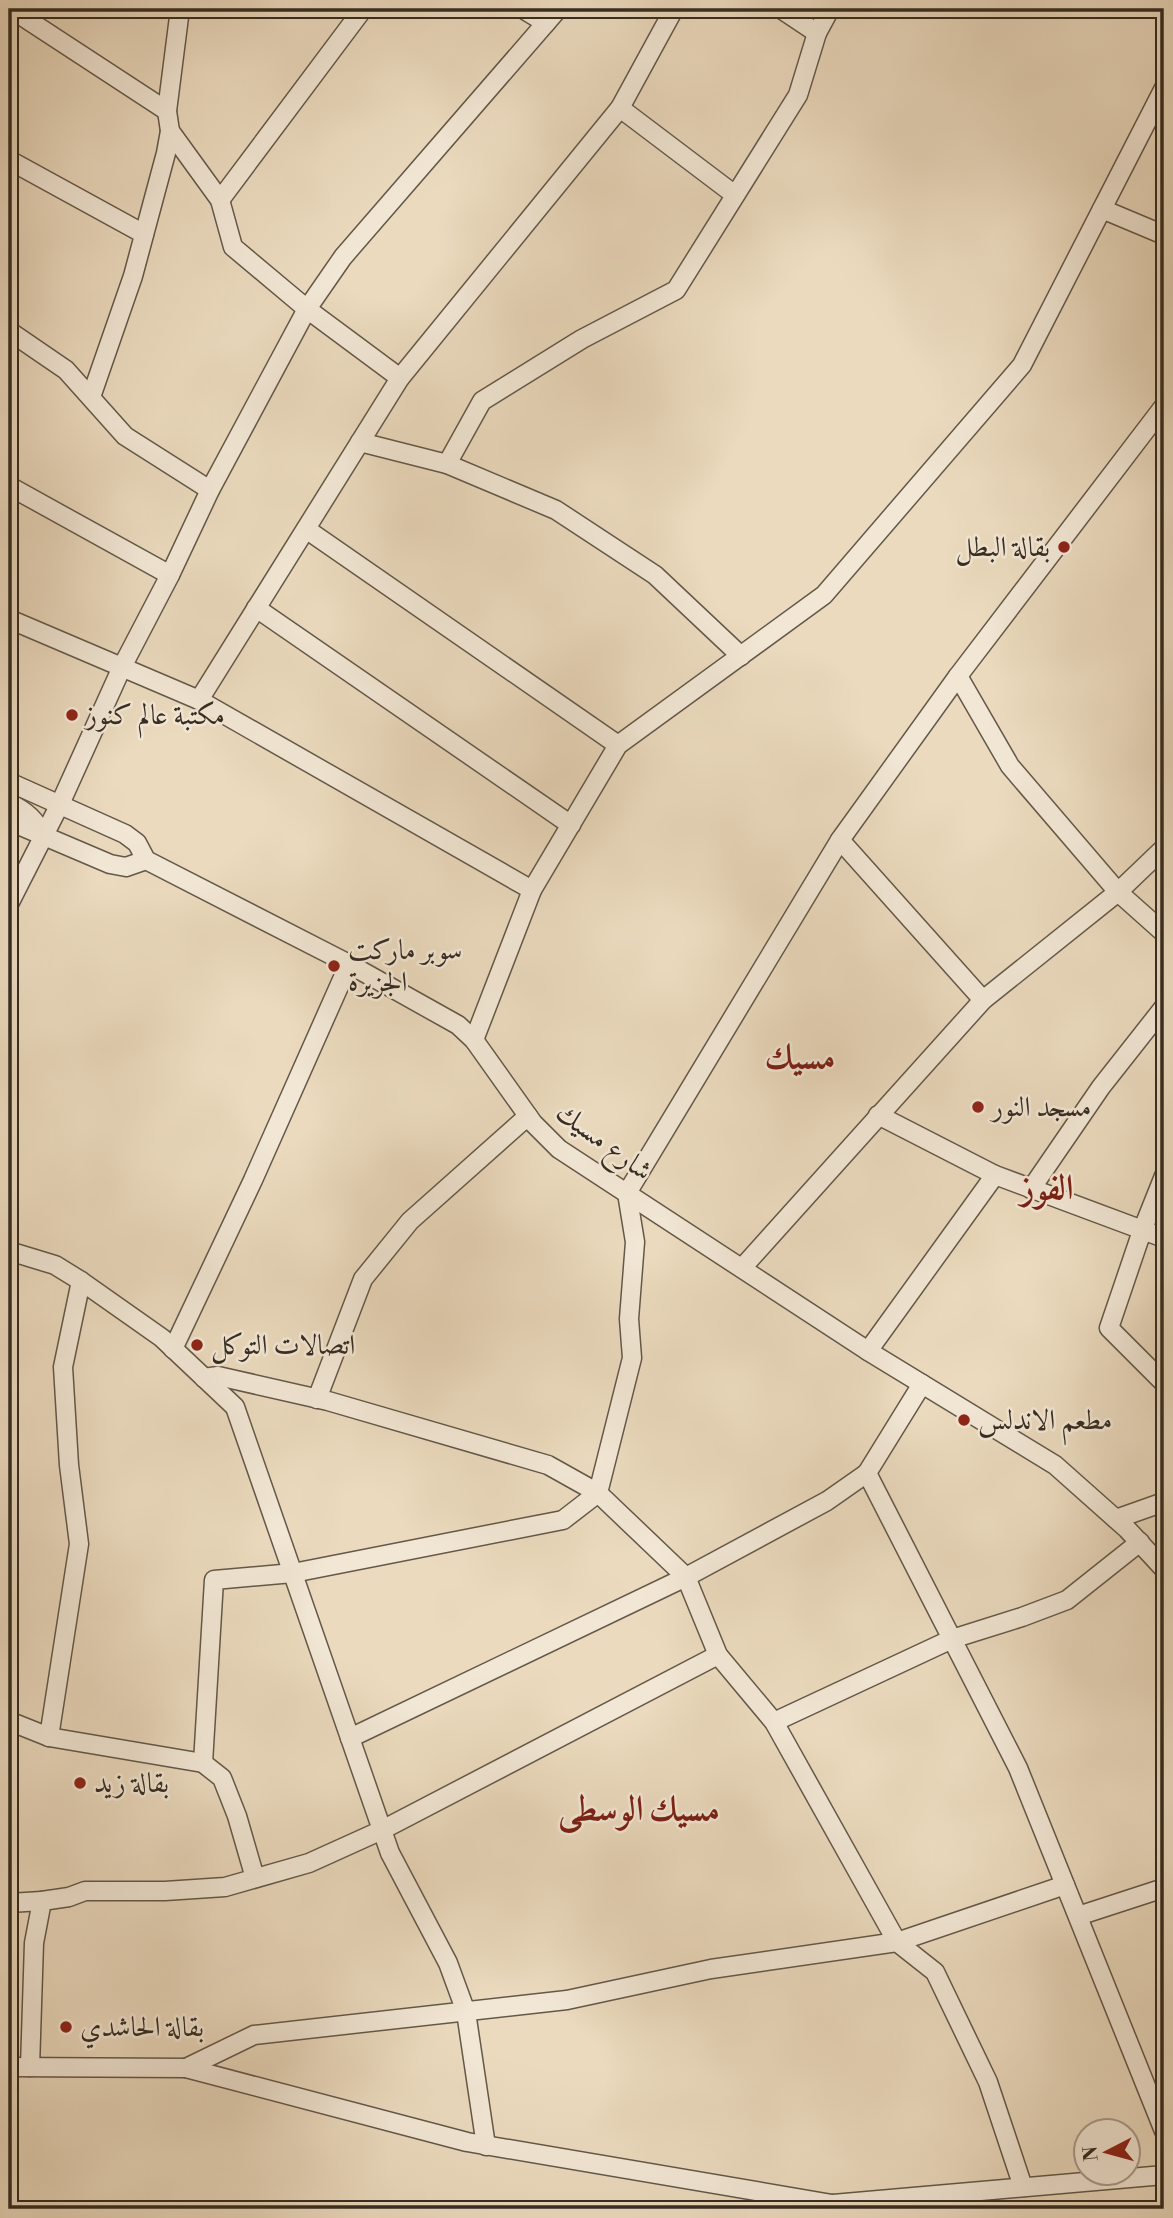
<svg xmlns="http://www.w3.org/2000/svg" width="1173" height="2218" font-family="'Libre Bodoni',Amiri,serif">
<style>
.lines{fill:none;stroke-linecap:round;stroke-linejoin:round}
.minor-casing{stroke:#635849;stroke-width:21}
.minor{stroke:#f2e7d5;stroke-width:18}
.poi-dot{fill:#8f2418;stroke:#f2e7d5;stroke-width:2.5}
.labels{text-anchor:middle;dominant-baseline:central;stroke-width:5;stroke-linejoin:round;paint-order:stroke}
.poi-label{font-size:28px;fill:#362c22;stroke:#f2e7d5;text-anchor:start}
.street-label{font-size:28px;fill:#362c22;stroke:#f2e7d5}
.district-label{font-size:35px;font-weight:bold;fill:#7a1f14;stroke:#f2e7d5}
</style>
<rect width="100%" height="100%" fill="#ebdabe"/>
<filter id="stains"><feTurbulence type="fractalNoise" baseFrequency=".00286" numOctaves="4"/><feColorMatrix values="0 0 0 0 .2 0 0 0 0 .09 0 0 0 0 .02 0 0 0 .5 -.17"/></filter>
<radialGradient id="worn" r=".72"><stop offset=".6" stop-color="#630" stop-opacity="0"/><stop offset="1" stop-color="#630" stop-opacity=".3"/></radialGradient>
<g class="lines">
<!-- minor casing -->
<g class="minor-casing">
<g id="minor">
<polyline points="11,9 167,111"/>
<polyline points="523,9 546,23"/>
<polyline points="781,9 817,33"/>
<polyline points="620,108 735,195"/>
<polyline points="170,131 220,200 233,247 307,309 400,378"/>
<polyline points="9,160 144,234"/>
<polyline points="220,200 363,9"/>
<polyline points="1102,209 1164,235"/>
<polyline points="9,331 66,370 125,436 210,490"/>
<polyline points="91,397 133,276 166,153 170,131 167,111 180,9"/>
<polyline points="360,442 447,464 556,510 655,575 741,656"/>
<polyline points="447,464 482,401 582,339 676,290 798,95 817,33 830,9"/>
<polyline points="9,486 170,575"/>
<polyline points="306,529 618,745"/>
<polyline points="256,608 571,825"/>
<polyline points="9,619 199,700 532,890"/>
<polyline points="958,676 1010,766 1118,892 1164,933"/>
<polyline points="199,700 400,378 620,108 674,9"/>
<polyline points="9,782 125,834 137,843 146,860 349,964 458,1025 474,1040 533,1123 559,1149 868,1351 1055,1465 1127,1529 1164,1569"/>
<path d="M9 803C26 811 36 820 44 837"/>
<polyline points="9,821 110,864 126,867 146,860"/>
<polyline points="840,840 983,1000"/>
<polyline points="9,904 60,804 122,667 170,575 210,490 307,309 343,257 558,9"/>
<polyline points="474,1040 532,890 618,745 824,595 1022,365 1164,88"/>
<polyline points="878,1115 995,1175 1164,1238"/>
<polyline points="1164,1176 1142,1231 1109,1328 1164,1383"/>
<polyline points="1031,1189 1101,1087 1164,1007"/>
<polyline points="9,1251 55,1265 81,1281 162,1338 235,1407 390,1853 448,1963 466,2012 486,2146"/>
<polyline points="742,1268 983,1000 1118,892 1164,848"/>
<polyline points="173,1349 253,1180 349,964"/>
<polyline points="868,1351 995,1175"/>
<polyline points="204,1378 218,1376 328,1401 548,1465 598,1493 686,1577 718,1655 774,1722 897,1942 935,1972 988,2082 1023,2187"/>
<polyline points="922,1384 867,1473 1018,1768 1164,2131"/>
<polyline points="317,1399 363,1279 410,1221 528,1116"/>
<polyline points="1116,1519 1164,1502"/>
<polyline points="9,1721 49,1737 203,1763 222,1778 237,1816 255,1878"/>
<polyline points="774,1722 952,1639 1022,1617 1067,1600 1140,1542"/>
<polyline points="49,1737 79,1544 69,1465 63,1367 81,1281"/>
<polyline points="350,1738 686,1577 827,1501 867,1473"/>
<polyline points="203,1763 214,1580 293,1573 563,1520 598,1493 632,1358 629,1319 635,1242 627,1193 840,840 958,676 1164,406"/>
<polyline points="9,1903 42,1901"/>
<polyline points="1078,1916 1164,1888"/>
<polyline points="9,2067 186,2068 467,2142 832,2204 847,2209"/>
<polyline points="30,2067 34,1943 42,1901 69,1897 85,1891 165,1891 225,1887 309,1863 382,1830 718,1655"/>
<polyline points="186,2068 254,2035 567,2000 711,1969 897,1942 1065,1885"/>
<polyline points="833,2204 1164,2175"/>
</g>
</g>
<!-- minor -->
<use href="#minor" class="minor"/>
</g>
<!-- markers -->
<g class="poi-dot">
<circle cx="1064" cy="547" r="7"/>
<circle cx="72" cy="715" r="7"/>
<circle cx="334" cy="966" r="7"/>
<circle cx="978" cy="1107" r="7"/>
<circle cx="197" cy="1345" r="7"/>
<circle cx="964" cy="1420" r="7"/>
<circle cx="80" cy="1783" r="7"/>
<circle cx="66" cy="2027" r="7"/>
</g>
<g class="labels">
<!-- poi labels -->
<g class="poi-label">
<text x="1050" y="547" text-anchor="end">بقالة البطل</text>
<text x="86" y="715">مكتبة عالم كنوز</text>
<text x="348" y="950">سوبر ماركت<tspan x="348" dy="32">الجزيرة</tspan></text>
<text x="992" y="1107">مسجد النور</text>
<text x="211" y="1345">اتصالات التوكل</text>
<text x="978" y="1420">مطعم الاندلس</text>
<text x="94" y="1783">بقالة زيد</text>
<text x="80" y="2027">بقالة الحاشدي</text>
</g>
<!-- street labels -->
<g class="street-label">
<text transform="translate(604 1142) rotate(36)">شارع مسيك</text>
</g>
<!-- district labels -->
<g class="district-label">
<text x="800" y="1057">مسيك</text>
<text x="1047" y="1188">الفوز</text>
<text x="639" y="1809">مسيك الوسطى</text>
</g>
</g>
<!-- margin -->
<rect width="1173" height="2218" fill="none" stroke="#ebdabe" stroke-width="35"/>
<rect x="10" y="10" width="1152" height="2197" fill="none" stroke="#362c22" stroke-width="3.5"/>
<rect x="18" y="18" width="1138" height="2183" fill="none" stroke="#362c22" stroke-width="2"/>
<!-- north arrow -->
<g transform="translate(1107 2152) rotate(264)"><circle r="33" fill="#f2e7d5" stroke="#a79c8d" stroke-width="2"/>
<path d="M0-5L12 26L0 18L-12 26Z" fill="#8f2418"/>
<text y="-10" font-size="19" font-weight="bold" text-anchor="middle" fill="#362c22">N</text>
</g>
<rect width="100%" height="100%" filter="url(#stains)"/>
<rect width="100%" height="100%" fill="url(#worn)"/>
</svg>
